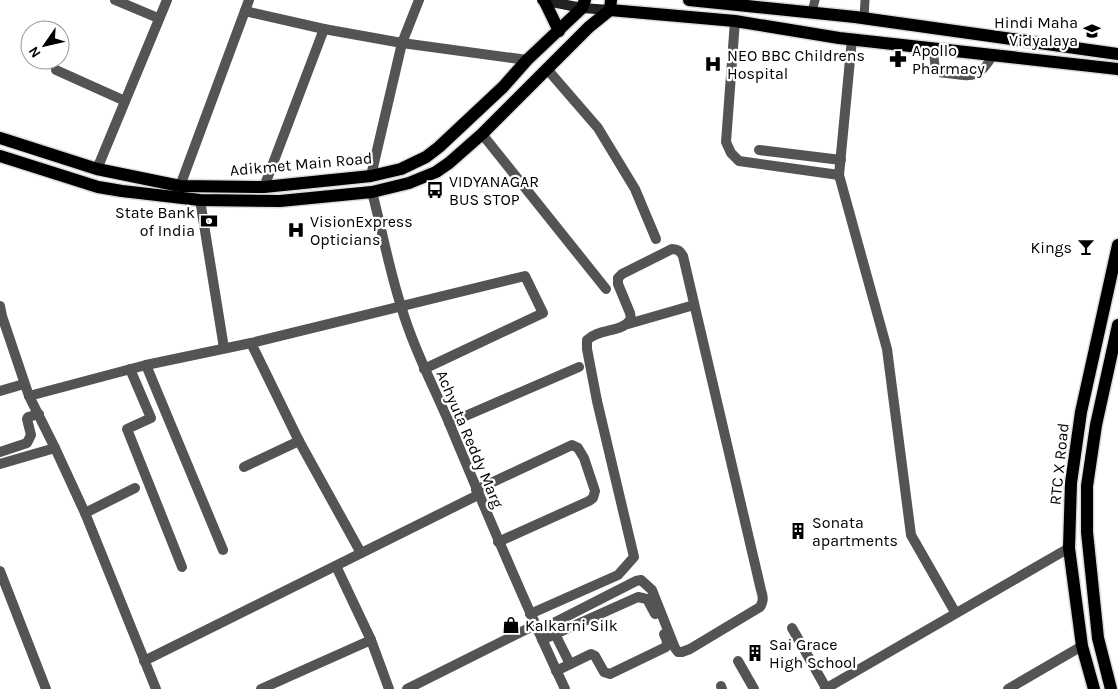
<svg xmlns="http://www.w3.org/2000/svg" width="1118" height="689" font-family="Karla,sans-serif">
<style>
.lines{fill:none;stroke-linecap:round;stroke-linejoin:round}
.primary-casing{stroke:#dbdbdb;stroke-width:15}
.service{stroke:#545454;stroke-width:9}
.minor{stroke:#545454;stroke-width:10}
.tertiary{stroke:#545454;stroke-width:10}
.secondary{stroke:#212121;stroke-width:10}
.primary{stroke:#000;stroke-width:12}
.labels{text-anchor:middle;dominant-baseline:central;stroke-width:4.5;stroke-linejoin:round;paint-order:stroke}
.poi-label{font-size:16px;fill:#000;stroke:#fff;text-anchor:start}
.street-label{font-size:16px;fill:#000;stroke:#fff}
</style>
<rect width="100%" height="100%" fill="#fff"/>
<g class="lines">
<!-- primary casing -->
<g class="primary-casing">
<g id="primary">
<polyline points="544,0 559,31"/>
<polyline points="689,0 855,17 1118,54"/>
<polyline points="610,10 735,21 839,38 1118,69"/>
<polyline points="0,138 97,169 180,186 264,187 371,176 401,169 426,157 439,147 503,87 527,60 582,8 585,0"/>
<polyline points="0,156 98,187 122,191 200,200 280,201 372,192 409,183 436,172 449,163 482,134 589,27 610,10 611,0"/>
<polyline points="1094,689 1082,646 1069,548 1071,483 1081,412 1118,245"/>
<polyline points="1111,689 1098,638 1087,532 1087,486 1096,425 1118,325"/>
</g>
</g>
<!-- service -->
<g class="service">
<polyline points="812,12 815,0"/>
<polyline points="864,18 865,0"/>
<path d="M933 48 935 66 942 73C970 76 978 82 993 55"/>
</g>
<!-- minor -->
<g class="minor">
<polyline points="115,0 158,18"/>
<polyline points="245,11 324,29 402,43 527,60"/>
<polyline points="735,21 726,142 731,153 739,161 839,175"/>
<polyline points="852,39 839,175 887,349 911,535 955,612"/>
<polyline points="547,69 598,128 635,189 656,239"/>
<polyline points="56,70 125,101"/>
<polyline points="482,134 606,289"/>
<polyline points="759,150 841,160"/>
<polyline points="97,169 167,0"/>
<polyline points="371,176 402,43 419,0"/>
<polyline points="180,186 249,0"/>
<polyline points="264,187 324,29"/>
<polyline points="200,200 224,348"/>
<polyline points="628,324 694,305"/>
<polyline points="251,343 299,441 361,553"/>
<polyline points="146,365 223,550"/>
<polyline points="130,369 151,418 127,429 182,567"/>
<polyline points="0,391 24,384"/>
<polyline points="29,396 146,365 251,343 525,276 543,313 424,369"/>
<polyline points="449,423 579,367"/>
<polyline points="0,452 27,443 31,435 27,419 28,417 39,414"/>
<polyline points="0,464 55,448"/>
<polyline points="244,467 299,441"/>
<polyline points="476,490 572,445 578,448 584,458 595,491 593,498 589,501 498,542"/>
<polyline points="85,513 135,488"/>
<polyline points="336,566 371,640 389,689"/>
<polyline points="0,571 46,689"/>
<path d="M530 614 618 575 634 557 597 401 587 349V340C599 328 622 333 631 319L630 313 618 284V278L622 274 672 249C678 249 680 251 683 256L761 590C763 596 764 601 760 607L690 649 682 652H678L675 648 652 590 641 580 636 581 538 631"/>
<polyline points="792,628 826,688"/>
<polyline points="555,634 570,664"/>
<polyline points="542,640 638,597 647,599 655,614"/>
<polyline points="144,661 478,495"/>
<polyline points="738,661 754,689"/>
<polyline points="556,671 591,654 595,656 604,672 610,674 666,647 667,641 664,634"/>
<polyline points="721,686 722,689"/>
<polyline points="261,689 371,640"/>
<polyline points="407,689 535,625"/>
<polyline points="825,689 1069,548"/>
<polyline points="1008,689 1082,646"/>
</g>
<!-- tertiary -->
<g class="tertiary">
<path d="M372 192C382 230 389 269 401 306 413 347 433 385 450 425 487 514 524 602 565 689"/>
<polyline points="0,306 2,316 29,396 55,448 85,513 156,689"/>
</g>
<!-- secondary -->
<polyline class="secondary" points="542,0 582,8 610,10"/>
<!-- primary -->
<use href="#primary" class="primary"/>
</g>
<!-- icons -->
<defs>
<g id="school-bare" transform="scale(1.35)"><path d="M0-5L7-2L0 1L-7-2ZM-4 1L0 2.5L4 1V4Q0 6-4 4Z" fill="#000" stroke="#fff" stroke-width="2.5" paint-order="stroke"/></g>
<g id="pharmacy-bare" transform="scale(1.35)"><path d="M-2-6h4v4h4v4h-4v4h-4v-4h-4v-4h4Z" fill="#000" stroke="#fff" stroke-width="2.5" paint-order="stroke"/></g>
<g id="hospital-bare" transform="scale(1.35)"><path d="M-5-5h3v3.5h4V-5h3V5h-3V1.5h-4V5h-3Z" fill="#000" stroke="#fff" stroke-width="2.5" paint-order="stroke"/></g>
<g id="bus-bare" transform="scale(1.35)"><path d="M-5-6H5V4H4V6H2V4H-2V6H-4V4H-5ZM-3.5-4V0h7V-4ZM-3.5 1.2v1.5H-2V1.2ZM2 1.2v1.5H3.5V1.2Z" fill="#000" stroke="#fff" stroke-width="2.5" paint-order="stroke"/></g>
<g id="bank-bare" transform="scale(1.35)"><path d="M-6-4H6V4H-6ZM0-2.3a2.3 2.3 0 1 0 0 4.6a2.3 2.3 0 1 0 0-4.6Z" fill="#000" stroke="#fff" stroke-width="2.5" paint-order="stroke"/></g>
<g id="bar-bare" transform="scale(1.35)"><path d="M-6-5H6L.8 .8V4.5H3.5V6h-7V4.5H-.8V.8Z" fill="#000" stroke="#fff" stroke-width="2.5" paint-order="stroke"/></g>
<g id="building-bare" transform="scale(1.35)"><path d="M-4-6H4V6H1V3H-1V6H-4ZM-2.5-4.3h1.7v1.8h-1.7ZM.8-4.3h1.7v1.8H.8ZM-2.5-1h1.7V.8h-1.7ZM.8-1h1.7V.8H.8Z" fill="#000" stroke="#fff" stroke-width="2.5" paint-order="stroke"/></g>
<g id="shop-bare" transform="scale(1.35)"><path d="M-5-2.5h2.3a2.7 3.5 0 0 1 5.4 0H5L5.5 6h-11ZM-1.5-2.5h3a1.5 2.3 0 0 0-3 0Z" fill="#000" stroke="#fff" stroke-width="2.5" paint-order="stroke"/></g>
</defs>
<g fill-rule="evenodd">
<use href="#school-bare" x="1092" y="31"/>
<use href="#pharmacy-bare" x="898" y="59"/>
<use href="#hospital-bare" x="713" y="64"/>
<use href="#bus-bare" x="435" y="190"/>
<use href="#bank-bare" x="209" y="221"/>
<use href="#hospital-bare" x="296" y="230"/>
<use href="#bar-bare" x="1086" y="247"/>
<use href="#building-bare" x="798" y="531"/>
<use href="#shop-bare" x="511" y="625"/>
<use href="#building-bare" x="755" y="653"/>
</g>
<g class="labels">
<!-- poi labels -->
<g class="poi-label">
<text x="1078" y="22" text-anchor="end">Hindi Maha<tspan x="1078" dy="18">Vidyalaya</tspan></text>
<text x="912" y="50">Apollo<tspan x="912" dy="18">Pharmacy</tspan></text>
<text x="727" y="55">NEO BBC Childrens<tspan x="727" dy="18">Hospital</tspan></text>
<text x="449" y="181">VIDYANAGAR<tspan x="449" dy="18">BUS STOP</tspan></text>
<text x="195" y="212" text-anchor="end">State Bank<tspan x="195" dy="18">of India</tspan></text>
<text x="310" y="221">VisionExpress<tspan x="310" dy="18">Opticians</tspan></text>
<text x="1072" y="247" text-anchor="end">Kings</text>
<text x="812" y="522">Sonata<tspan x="812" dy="18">apartments</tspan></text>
<text x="525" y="625">Kalkarni Silk</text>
<text x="769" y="644">Sai Grace<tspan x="769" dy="18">High School</tspan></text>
</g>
<!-- street labels -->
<g class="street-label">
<text transform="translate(301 164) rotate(-5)">Adikmet Main Road</text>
<text transform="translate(470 439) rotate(67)">Achyuta Reddy Marg</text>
<text transform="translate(1059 464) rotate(-84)">RTC X Road</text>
</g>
</g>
<!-- north arrow -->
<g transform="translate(45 45) rotate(236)"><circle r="24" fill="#ffffff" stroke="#999999"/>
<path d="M0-4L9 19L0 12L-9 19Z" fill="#000000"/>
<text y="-8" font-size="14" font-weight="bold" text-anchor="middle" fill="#000000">N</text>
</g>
</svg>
